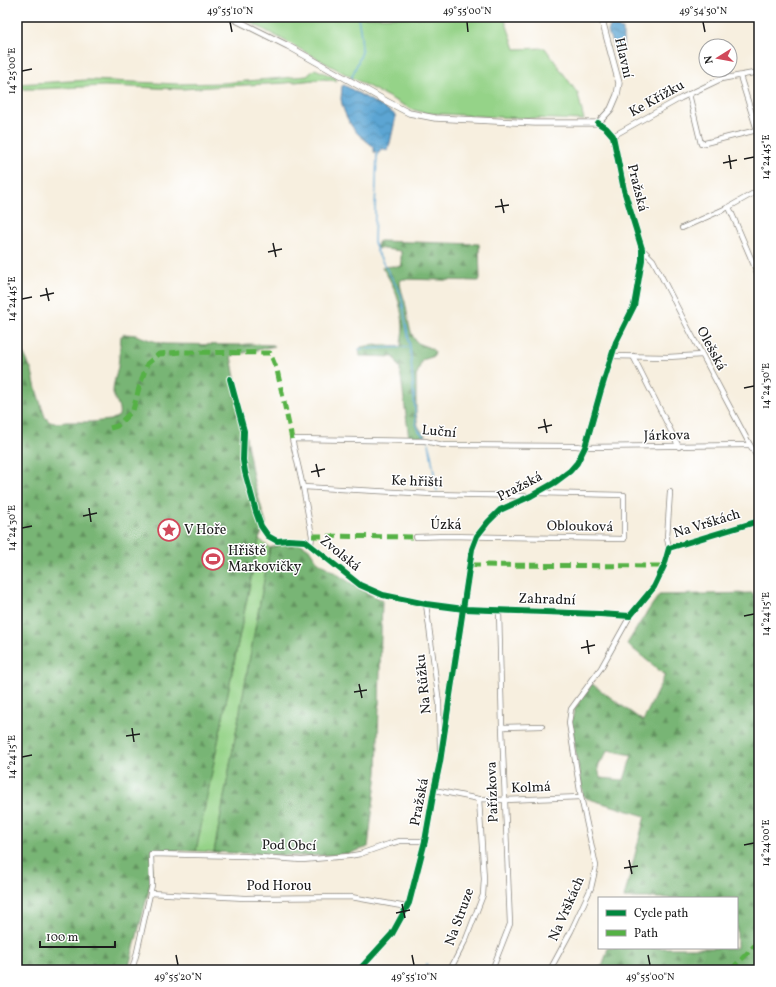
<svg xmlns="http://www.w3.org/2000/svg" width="776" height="987" font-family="Vollkorn,serif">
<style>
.green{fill:#95d388;stroke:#587852}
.forest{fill:url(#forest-firs);stroke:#4a6848;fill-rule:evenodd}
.water{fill:url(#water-waves);stroke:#3c6078}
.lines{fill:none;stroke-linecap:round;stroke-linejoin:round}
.stream{stroke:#5ba5d3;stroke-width:1.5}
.minor-casing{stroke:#8a867e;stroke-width:6}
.tertiary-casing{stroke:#8a867e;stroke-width:7}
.minor{stroke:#fff;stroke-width:4.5}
.tertiary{stroke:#fff;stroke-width:5.5}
.quiet{stroke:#55b145;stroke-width:5;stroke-dasharray:10 5;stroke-linecap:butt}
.cycleway-casing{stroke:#fff;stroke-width:8}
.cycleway{stroke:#00873e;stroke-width:6}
.ticks{fill:none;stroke:#1c1c1c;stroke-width:1.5}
.labels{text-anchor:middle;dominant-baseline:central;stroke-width:3;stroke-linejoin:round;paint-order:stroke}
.street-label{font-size:14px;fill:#1c1c1c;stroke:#fff}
.poi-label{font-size:14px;fill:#1c1c1c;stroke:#fff;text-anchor:start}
.neatline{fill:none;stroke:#1c1c1c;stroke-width:1.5}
.ticks-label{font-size:10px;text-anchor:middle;fill:#1c1c1c}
</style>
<defs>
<pattern id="forest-firs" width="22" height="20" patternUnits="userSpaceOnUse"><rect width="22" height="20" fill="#78b574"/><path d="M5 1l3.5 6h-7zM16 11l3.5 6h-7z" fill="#62925e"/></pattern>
<pattern id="water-waves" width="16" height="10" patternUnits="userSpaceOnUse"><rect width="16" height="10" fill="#5ba5d3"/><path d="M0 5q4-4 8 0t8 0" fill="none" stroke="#4a86aa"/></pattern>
</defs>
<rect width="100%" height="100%" fill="#fff"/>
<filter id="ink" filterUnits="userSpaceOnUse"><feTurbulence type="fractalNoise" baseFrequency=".025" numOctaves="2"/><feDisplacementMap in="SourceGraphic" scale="8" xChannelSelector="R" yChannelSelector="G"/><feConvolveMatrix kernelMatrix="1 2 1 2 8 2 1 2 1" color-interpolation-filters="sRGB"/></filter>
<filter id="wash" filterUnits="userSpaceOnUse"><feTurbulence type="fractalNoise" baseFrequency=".012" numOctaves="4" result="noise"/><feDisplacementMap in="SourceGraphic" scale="16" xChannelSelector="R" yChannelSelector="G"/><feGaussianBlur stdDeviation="0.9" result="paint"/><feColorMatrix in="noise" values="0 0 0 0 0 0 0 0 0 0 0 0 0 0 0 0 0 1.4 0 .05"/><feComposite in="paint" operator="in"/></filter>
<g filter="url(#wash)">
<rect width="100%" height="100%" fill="#f7efdf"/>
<!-- green -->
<g class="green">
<polygon points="240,17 504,17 515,49 545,48 578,94 584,120 499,117 425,113 411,109 362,83 278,37"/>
<polygon points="315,69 336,78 336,81 324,79 285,83 226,86 182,89 105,86 40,89 17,89 17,84 88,80 178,84 223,83 307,76"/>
<polygon points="259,539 270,548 214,852 196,851"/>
</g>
<!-- forest -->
<g class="forest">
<path d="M379 241 479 244 480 280 478 281 403 279 400 281C400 288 403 295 405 302 408 314 408 332 416 341 421 347 429 345 435 352L434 356 432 357 422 360 416 377V413L418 426 422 432 426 436 409 438 400 369 394 357 360 356 359 349 361 347C367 346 375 345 381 345 388 345 395 348 401 346 401 339 403 333 403 326 401 302 395 287 382 267L394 266 401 267V251L376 248Z"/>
<path d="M125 334 136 335 150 340 165 344 239 345 248 344 273 345 275 346 231 356 254 482 266 524 259 539 196 851 153 850 150 886 128 970H17V343L24 354 32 371 36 389 42 408 45 417 50 422 55 423 66 422H91L111 420 119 416C121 405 114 401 113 392 113 384 116 376 118 367 119 357 120 347 121 336Z"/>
<polygon points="283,543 300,543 309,549 317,561 363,591 382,600 377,773 368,847 350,853 332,855 301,856 214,852 270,548"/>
<path d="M753 593 759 615V970H596L603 965 608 948H737V898H624L645 816 586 798 583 795 571 723 575 708 592 684 643 721 665 675 627 644 643 618 659 595ZM608 750 632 755 624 780 600 778 598 767Z"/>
</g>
<!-- water -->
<g class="water">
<polygon points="610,26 623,29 623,49 615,51 608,32"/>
<path d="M344 85 393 113 396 116 390 143 387 151 382 148 379 153 374 152V147C371 144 367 142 364 139 352 131 343 113 341 99 341 95 342 90 342 86Z"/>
</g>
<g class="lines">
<!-- stream -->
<g class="stream">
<polyline points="611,17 613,27"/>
<polyline points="351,79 362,52 361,36 358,17"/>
<polyline points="377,152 374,242 378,254 401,294 410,347 416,423 419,431 428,440"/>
<polyline points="359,349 409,347"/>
<polyline points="429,443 437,491"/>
<polyline points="424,970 427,964"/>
</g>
</g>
</g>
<g filter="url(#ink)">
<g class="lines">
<!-- minor casing -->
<g class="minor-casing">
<g id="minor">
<polyline points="709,19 718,17"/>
<polyline points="689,94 701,144 757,130 740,76"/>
<polyline points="613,136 681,98 721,79 759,72"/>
<polyline points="729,207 759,277"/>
<polyline points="682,228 729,207 759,190"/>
<polyline points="642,249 653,260 688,328 750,445 759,460"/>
<polyline points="611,356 668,357 702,355"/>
<polyline points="633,356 679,447"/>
<polyline points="230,379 244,431 243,460 245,472 256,512 261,526 268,536 277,541 288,540 305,541 360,585 383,595 426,604 464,609 600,614 630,616"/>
<polyline points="303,487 432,494 529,496"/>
<polyline points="416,537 447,536 624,539 624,495 537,493"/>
<polyline points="311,545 312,536 303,487 292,439 425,441 443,445 576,446 585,447 750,445"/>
<polyline points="669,548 667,538 670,492"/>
<polyline points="426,604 439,703 440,750"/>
<polyline points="502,727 542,726"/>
<polyline points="434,790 479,799 505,800 581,797"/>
<polyline points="150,893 245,898 351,897 407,907"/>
<polyline points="132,970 137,952 152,885 151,854 244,856 302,860 349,856 360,854 389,844 400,841 425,841"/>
<polyline points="450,970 466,939 483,895 484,879 479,799"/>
<polyline points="492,970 510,924 502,727 499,611"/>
<polyline points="550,970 571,931 591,888 596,866 581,797 574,754 569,723 571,709 601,668 630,616 654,587 664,566 669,548 759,521"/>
</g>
</g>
<!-- tertiary casing -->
<g class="tertiary-casing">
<g id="tertiary">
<polyline points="230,17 288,46 386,101 409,113 435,118 535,123 598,123"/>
<polyline points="598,123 611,109 617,95 619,83 602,20 602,17"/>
<polyline points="359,970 392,934 409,903 425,841 434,790 440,762 472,549 477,536 488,522 500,510 531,496 554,483 570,471 577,463 585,447 601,390 616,342 634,306 642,260 642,249 624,190 613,136 606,128 598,123"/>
</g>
</g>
<!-- minor -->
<use href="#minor" class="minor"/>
<!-- tertiary -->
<use href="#tertiary" class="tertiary"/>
<!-- quiet -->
<g class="quiet">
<polyline points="110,428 117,426 133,410 139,388 147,364 159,354 180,352 270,353 277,370 292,439"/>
<polyline points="312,536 416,537"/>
<polyline points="470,565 664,566"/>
<polyline points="731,970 759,941"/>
</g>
<!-- cycleway casing -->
<g class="cycleway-casing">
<g id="cycleway">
<polyline points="230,379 244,431 243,460 245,472 256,512 261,526 268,536 277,541 288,540 305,541 360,585 383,595 426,604 464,609 600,614 630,616 654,587 664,566 669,548 759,521"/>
<polyline points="359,970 392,934 409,903 425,841 434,790 440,762 472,549 477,536 488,522 500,510 531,496 554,483 570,471 577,463 585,447 601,390 616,342 634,306 642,260 642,249 624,190 613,136 606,128 598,123"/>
</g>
</g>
<!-- cycleway -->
<use href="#cycleway" class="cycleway"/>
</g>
</g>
<!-- ticks -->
<path class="ticks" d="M230 22 232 32M467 22 468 32M703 22 705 32M22 71 32 69M729 155 731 169M744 159 754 157M723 163 737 160M501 199 504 213M495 207 509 205M273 243 276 257M268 252 282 249M46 288 49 301M40 296 54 293M22 299 32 297M744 388 754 386M544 419 547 433M538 428 552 425M316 464 319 477M311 472 325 469M89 508 91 522M83 516 97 513M22 528 32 526M744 616 754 614M587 640 589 654M581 648 595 645M359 684 362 698M354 692 367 690M132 728 134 742M126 736 140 734M22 757 32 755M744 845 754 843M629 860 632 874M624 868 638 866M402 904 405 918M396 913 410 910M176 955 178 965M412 955 414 965M648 955 650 965"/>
<!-- icons -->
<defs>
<g id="sight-ring" transform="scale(1.15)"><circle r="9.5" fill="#fff" stroke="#d1495b" stroke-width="1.5"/><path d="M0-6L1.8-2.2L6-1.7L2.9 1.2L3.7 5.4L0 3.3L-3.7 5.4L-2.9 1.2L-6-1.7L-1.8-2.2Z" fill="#d1495b"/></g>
<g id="stadium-ring" transform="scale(1.15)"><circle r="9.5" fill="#fff" stroke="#d1495b" stroke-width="1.5"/><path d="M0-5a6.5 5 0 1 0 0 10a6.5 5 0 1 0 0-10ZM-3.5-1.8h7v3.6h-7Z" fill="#d1495b"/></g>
</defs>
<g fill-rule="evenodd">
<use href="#sight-ring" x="169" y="530"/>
<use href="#stadium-ring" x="213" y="559"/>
</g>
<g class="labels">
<!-- street labels -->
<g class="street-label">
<text transform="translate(623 58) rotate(77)">Hlavní</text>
<text transform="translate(657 99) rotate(-29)">Ke Křížku</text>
<text transform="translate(637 188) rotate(76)">Pražská</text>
<text transform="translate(711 349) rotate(62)">Olešská</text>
<text transform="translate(439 432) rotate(5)">Luční</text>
<text transform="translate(667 436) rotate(-1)">Járkova</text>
<text transform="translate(417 482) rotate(2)">Ke hřišti</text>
<text transform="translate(520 487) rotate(-27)">Pražská</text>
<text transform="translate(707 524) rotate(-17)">Na Vrškách</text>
<text x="446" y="525">Úzká</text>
<text transform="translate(580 527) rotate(1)">Oblouková</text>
<text transform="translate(340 554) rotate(39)">Zvolská</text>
<text transform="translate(547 600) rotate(2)">Zahradní</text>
<text transform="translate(424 684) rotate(-96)">Na Růžku</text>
<text transform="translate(531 788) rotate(-2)">Kolmá</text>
<text transform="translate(493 792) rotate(-92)">Pařízkova</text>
<text transform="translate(420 802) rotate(-79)">Pražská</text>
<text transform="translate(289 846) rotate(1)">Pod Obcí</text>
<text x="279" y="886">Pod Horou</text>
<text transform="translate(567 909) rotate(-66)">Na Vrškách</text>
<text transform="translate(460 917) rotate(-70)">Na Struze</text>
</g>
<!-- poi labels -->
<g class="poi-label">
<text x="184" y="530">V Hoře</text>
<text x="228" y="551">Hřiště<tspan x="228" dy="16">Markovičky</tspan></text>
</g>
</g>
<!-- margin -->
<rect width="776" height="987" fill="none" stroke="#fff" stroke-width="44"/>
<!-- legend -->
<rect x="598" y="897" width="140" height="52" fill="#ffffff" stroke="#a4a4a4"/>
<rect x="606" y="910" width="20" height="6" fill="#00873e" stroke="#a4a4a4"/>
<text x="634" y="917" font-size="12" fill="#1c1c1c">Cycle path</text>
<rect x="606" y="930" width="20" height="6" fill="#55b145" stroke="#a4a4a4"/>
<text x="634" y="937" font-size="12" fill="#1c1c1c">Path</text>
<!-- north arrow -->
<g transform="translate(718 58) rotate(259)"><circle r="19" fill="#ffffff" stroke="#a4a4a4"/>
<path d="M0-3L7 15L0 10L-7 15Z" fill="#d1495b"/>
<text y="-6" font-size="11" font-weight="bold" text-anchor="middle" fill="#1c1c1c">N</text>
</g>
<!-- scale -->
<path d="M40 941v6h75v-6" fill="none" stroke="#1c1c1c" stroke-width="2"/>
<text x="46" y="941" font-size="12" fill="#1c1c1c" stroke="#ffffff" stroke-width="3" paint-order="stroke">100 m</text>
<rect x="22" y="22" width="732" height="943" class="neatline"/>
<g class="ticks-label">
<text x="230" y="14">49°55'10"N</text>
<text x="467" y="14">49°55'00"N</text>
<text x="703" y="14">49°54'50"N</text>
<text transform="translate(11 71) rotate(-90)" y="4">14°25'00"E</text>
<text transform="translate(765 157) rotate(-90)" y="4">14°24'45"E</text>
<text transform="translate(11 299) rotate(-90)" y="4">14°24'45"E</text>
<text transform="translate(765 386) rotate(-90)" y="4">14°24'30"E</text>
<text transform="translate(11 528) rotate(-90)" y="4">14°24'30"E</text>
<text transform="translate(765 614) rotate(-90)" y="4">14°24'15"E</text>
<text transform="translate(11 757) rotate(-90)" y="4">14°24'15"E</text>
<text transform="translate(765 843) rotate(-90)" y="4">14°24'00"E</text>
<text x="178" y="980">49°55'20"N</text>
<text x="414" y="980">49°55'10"N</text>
<text x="650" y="980">49°55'00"N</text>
</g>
</svg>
